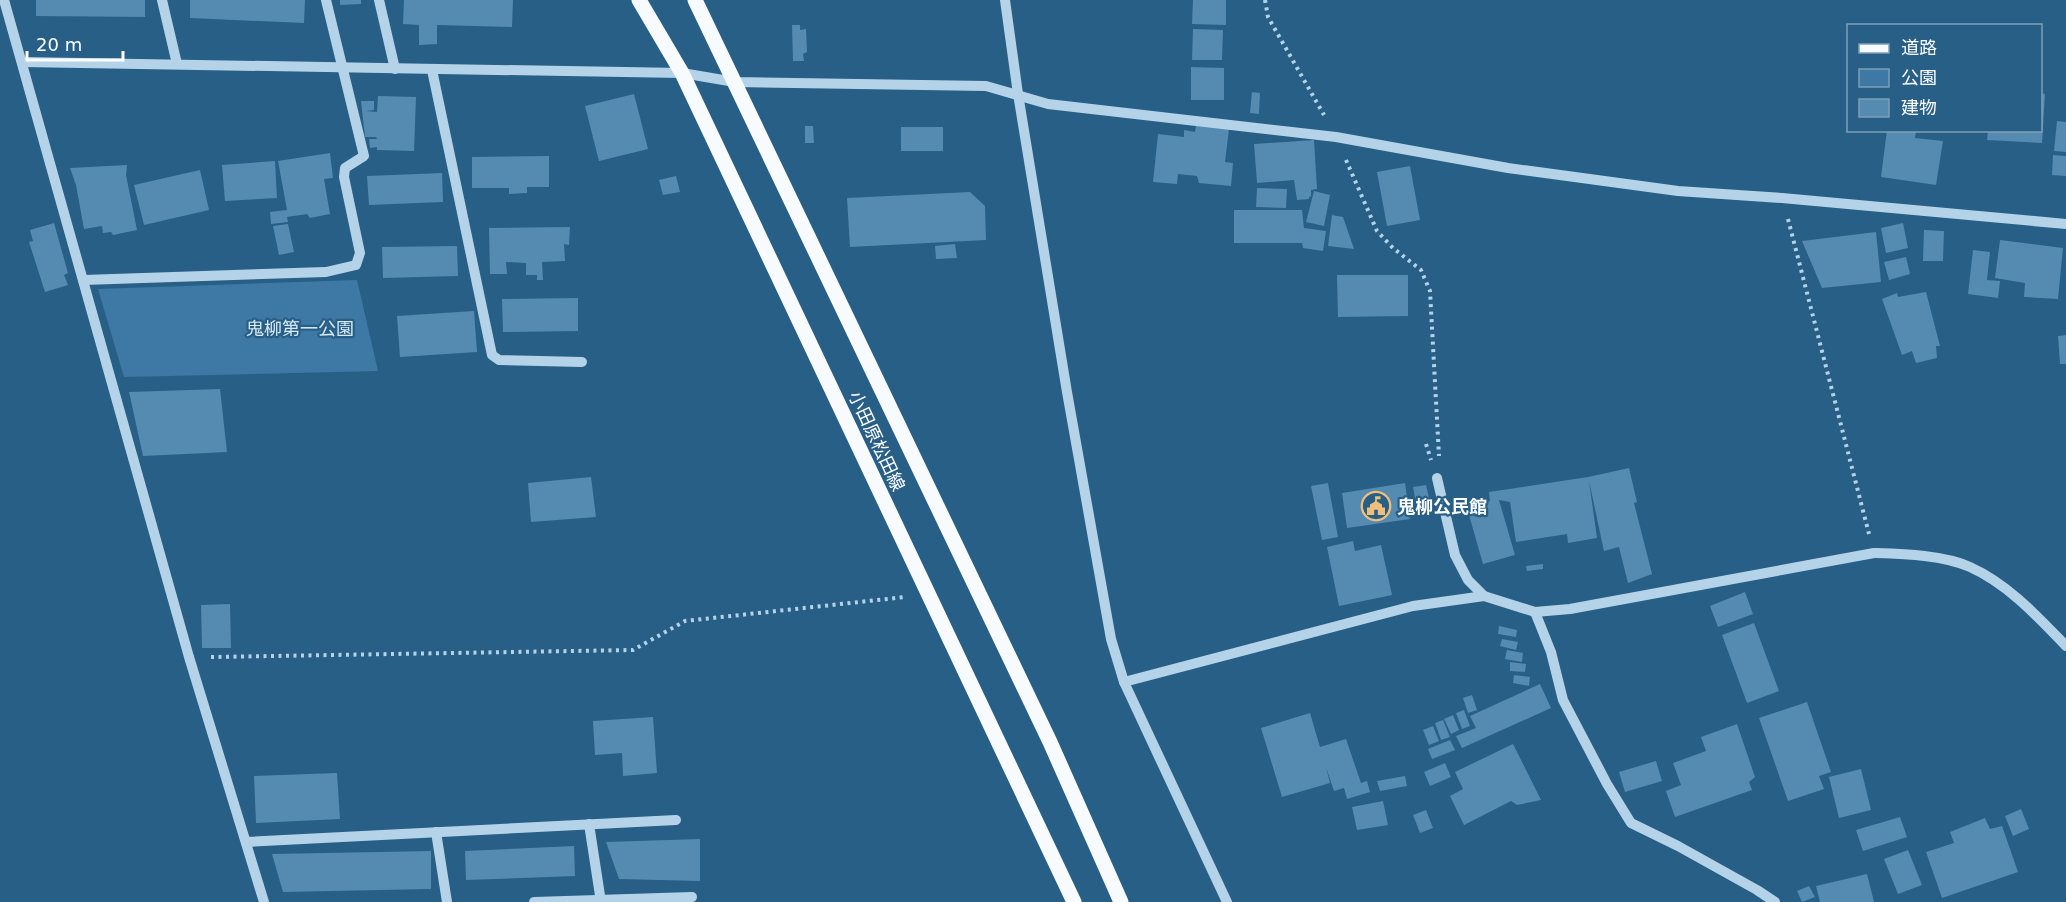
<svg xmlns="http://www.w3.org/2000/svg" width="2066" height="902" font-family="'DejaVu Sans','Noto Sans JP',sans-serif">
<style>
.green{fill:#3d79a4}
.building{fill:#558ab1}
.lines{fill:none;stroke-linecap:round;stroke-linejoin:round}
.path{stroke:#b5d3e8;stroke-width:4;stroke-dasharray:3 4.5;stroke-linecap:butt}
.minor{stroke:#b5d3e8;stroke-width:10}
.major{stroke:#f7fbfe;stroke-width:15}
.labels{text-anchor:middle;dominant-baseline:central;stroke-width:4.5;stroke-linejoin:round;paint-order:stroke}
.park-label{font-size:18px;fill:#d8eaf7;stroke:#285f87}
.street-label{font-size:18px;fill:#fff;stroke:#285f87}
.poi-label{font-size:18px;font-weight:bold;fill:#fff;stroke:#285f87;text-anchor:start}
</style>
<rect width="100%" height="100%" fill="#285f87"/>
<!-- green -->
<polygon class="green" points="357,280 378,371 124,377 98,289"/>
<!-- building -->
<g class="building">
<polygon points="36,0 145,0 145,17 36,16"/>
<polygon points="190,0 305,0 304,23 190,18"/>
<polygon points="340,0 361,0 361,4 340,5"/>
<polygon points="404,0 513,0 512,27 437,25 437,44 419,45 419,25 403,24"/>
<polygon points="1193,0 1226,0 1226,25 1192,24"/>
<polygon points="792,25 800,25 800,30 806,29 807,52 803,54 804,61 793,61"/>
<polygon points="1193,29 1223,30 1222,60 1192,60"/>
<polygon points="1191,67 1224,68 1224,100 1191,100"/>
<polygon points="1252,92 1260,93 1259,114 1250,113"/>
<polygon points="2040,93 2045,94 2042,143 1987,140 1988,130 2040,130"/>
<polygon points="634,94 648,149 599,161 585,106"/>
<polygon points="378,96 416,97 414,151 377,150 377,147 370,148 369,139 377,139 376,137 365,137 361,101 374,101 374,110 366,111 377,112"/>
<polygon points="2057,121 2066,122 2066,152 2054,151"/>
<polygon points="1196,125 1229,129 1225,162 1233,163 1231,186 1199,183 1197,176 1178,174 1177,184 1153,182 1158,134 1184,137 1184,130 1195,132"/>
<polygon points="805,126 813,126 814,143 805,143"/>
<rect x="901" y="127" width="42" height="24"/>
<polygon points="1887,130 1916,130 1915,138 1943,141 1936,185 1881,177"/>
<polygon points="1314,140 1317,189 1311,190 1311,196 1309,197 1309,199 1297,200 1294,180 1257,183 1254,144"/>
<polygon points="330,153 333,178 324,179 330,214 310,218 307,214 287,217 288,222 271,224 270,212 287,210 278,161"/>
<polygon points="2053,155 2066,156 2066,176 2052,175"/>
<polygon points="549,156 549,187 527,187 527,193 509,194 509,188 472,188 472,157"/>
<polygon points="275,161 277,198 225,201 222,165"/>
<polygon points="127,165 126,175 137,230 113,235 111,232 103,233 102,226 84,229 76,185 70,168"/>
<polygon points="1410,166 1420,220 1387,226 1377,172"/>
<polygon points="200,170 209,210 144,225 134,185"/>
<polygon points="442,173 443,202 369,205 367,176"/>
<polygon points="676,176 680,192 663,195 659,180"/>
<polygon points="1257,188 1287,189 1286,208 1256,207"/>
<polygon points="1314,191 1330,195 1324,226 1306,222"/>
<polygon points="970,192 985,206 986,240 850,247 847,198"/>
<polygon points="1234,210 1302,210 1304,228 1326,231 1323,251 1303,248 1302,243 1234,243"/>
<polygon points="1332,215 1343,217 1354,249 1328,246"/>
<polygon points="54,223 68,273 64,275 68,285 45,292 29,242 33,241 30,230"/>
<polygon points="1903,223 1908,248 1886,253 1881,228"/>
<polygon points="288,224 294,252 279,255 273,226"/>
<polygon points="570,227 569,245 564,244 565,261 542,262 543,280 537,280 537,275 526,275 526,263 506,262 507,274 490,274 489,228"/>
<polygon points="1924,230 1944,231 1943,261 1923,261"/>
<polygon points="1876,232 1881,282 1822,288 1802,241"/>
<polygon points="2000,240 2063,248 2058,299 2024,297 2025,283 1995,278"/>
<polygon points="955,244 957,258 936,259 935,246"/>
<polygon points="457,246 458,276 383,278 382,247"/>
<polygon points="1973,250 1990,252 1987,280 2000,281 1998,298 1968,294"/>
<polygon points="1906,257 1910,274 1889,280 1884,262"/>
<polygon points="1337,275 1408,275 1408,316 1338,317"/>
<polygon points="1926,292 1940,346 1936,346 1937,358 1916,363 1912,351 1902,355 1882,299 1897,293 1898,297"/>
<polygon points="578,298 578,331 503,332 502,299"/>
<polygon points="474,311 477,352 400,357 397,316"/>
<polygon points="2066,335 2066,364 2060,364 2058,336"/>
<polygon points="220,389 227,452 143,456 129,392"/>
<polygon points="1629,468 1637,502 1634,503 1652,574 1628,583 1619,547 1604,551 1589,481 1597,538 1568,543 1567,534 1516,542 1510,502 1499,500 1515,555 1483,564 1467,508 1490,501 1489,492 1588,477"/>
<polygon points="591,477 596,517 531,522 528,483"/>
<polygon points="1328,483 1338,537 1322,540 1311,486"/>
<polygon points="1405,483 1410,519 1347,528 1342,493"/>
<polygon points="1426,485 1431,506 1417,509 1413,487"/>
<polygon points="1353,541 1355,551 1381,545 1392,595 1339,606 1327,547"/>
<polygon points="1543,564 1543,569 1527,571 1526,566"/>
<polygon points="1745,592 1753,614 1718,627 1710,606"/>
<polygon points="230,604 231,648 202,648 201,605"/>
<polygon points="1754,623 1779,691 1747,703 1722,635"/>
<polygon points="1499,626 1517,630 1516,637 1498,634"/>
<polygon points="1502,639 1518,642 1516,650 1500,646"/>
<polygon points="1507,650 1523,653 1522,662 1505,659"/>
<polygon points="1510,662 1526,664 1525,672 1510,671"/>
<polygon points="1514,675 1530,677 1529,686 1513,683"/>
<polygon points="1540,684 1551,708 1462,748 1456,736 1476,728 1470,716"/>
<polygon points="1472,695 1477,710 1468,713 1463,698"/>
<polygon points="1807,702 1831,772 1819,776 1824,789 1788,801 1759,718"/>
<polygon points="1464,710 1470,726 1462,729 1456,713"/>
<polygon points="1310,713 1320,747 1346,739 1361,783 1367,781 1370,792 1347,799 1344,788 1334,791 1326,767 1330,783 1282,797 1261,728"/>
<polygon points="1453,715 1459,730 1451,734 1444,719"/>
<polygon points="653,717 657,773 623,776 622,753 595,755 593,721"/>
<polygon points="1443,720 1450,737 1441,740 1435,723"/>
<polygon points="1737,724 1755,777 1749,782 1752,790 1675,817 1666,791 1681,785 1673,763 1706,751 1701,737"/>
<polygon points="1433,726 1439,741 1429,745 1423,730"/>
<polygon points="1450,740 1455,750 1432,759 1428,749"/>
<polygon points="1513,744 1541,800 1517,805 1511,801 1464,825 1450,796 1463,789 1455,772"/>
<polygon points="1656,761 1662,781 1625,792 1619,772"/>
<polygon points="1445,763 1451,777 1430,786 1424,772"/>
<polygon points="1861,769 1871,810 1839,818 1829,777"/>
<polygon points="337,773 340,819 256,823 254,776"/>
<polygon points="1405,776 1407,786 1380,791 1377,781"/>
<polygon points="1383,801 1388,825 1357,830 1352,807"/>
<polygon points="2021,809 2029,829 2013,836 2005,816"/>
<polygon points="1426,810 1433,828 1420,833 1413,815"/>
<polygon points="1900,817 1907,837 1863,851 1856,830"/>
<polygon points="1985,818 1990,829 2002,826 2018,872 1942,898 1926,852 1954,843 1950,832"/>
<polygon points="700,839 700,881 619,879 606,842"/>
<polygon points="574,846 575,876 466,880 465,851"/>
<polygon points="1908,850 1922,885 1898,894 1884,859"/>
<polygon points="431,851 431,889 283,892 272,854"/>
<polygon points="1867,874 1874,902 1820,902 1816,886"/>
<polygon points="1809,886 1815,897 1802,902 1797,891"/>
</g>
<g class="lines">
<!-- path -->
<g class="path">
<polyline points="1265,0 1268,17 1324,115"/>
<polyline points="1346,160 1377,231 1393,248 1421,270 1430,291 1439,456"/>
<polyline points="1788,219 1869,534"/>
<polyline points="1426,444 1431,460"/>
<polyline points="211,657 633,650 685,621 905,597"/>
</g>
<!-- minor -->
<g class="minor">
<polyline points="4,0 189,657 264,902"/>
<polyline points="162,0 177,64"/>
<polyline points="379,0 395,69"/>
<polyline points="1005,0 1018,94 1067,392 1111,639 1124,682 1227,902"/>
<polyline points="22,62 682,73 735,82 986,86 1048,104 1336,137 1508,168 1678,191 1782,198 2066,224"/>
<polyline points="432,70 492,355 499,360 582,362"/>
<polyline points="83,280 326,272 356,265 360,253 344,177 345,168 364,156 326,0"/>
<polyline points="1437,478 1455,555 1468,580 1484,596"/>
<polyline points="1535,612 1551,652 1563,700 1607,784 1631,823 1678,846 1757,890 1775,902"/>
<path d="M1124 682 1413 606 1484 596 1535 612 1570 609 1874 553C1904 554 1943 555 1970 567 2008 584 2038 617 2066 646"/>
<polyline points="589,824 601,902"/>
<polyline points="436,832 447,902"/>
<polyline points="246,842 676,820"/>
<polyline points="534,902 692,897"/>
</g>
<!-- major -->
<g class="major">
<polyline points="639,0 682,73 1074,902"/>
<polyline points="695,0 1050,742 1121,902"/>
</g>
</g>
<!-- icons -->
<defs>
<g id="civic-ring" transform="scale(1.5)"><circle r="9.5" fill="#285f87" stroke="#f0be7b" stroke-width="1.5"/><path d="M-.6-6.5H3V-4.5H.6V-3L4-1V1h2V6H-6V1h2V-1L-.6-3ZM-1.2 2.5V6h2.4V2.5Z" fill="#f0be7b"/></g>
</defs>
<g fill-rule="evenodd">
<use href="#civic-ring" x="1376" y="506"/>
</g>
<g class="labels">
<!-- park labels -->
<g class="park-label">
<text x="300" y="328">鬼柳第一公園</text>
</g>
<!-- street labels -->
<g class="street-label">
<text transform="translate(877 441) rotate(65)">小田原松田線</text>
</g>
<!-- poi labels -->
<g class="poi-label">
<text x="1397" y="506">鬼柳公民館</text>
</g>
</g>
<!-- legend -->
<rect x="1847" y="24" width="195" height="108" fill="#285f87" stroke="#7e9fb7" stroke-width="1.5"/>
<rect x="1859" y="44" width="30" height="9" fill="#f7fbfe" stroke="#7e9fb7" stroke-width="1.5"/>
<text x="1901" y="54" font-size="18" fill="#ffffff">道路</text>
<rect x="1859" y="69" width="30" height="18" fill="#3d79a4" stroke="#7e9fb7" stroke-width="1.5"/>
<text x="1901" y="84" font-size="18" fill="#ffffff">公園</text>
<rect x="1859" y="99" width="30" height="18" fill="#558ab1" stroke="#7e9fb7" stroke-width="1.5"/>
<text x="1901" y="114" font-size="18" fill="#ffffff">建物</text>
<!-- scale -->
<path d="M27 51v9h96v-9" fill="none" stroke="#ffffff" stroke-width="3"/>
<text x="36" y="51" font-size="18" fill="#ffffff" stroke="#285f87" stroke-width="4.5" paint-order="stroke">20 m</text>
</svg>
